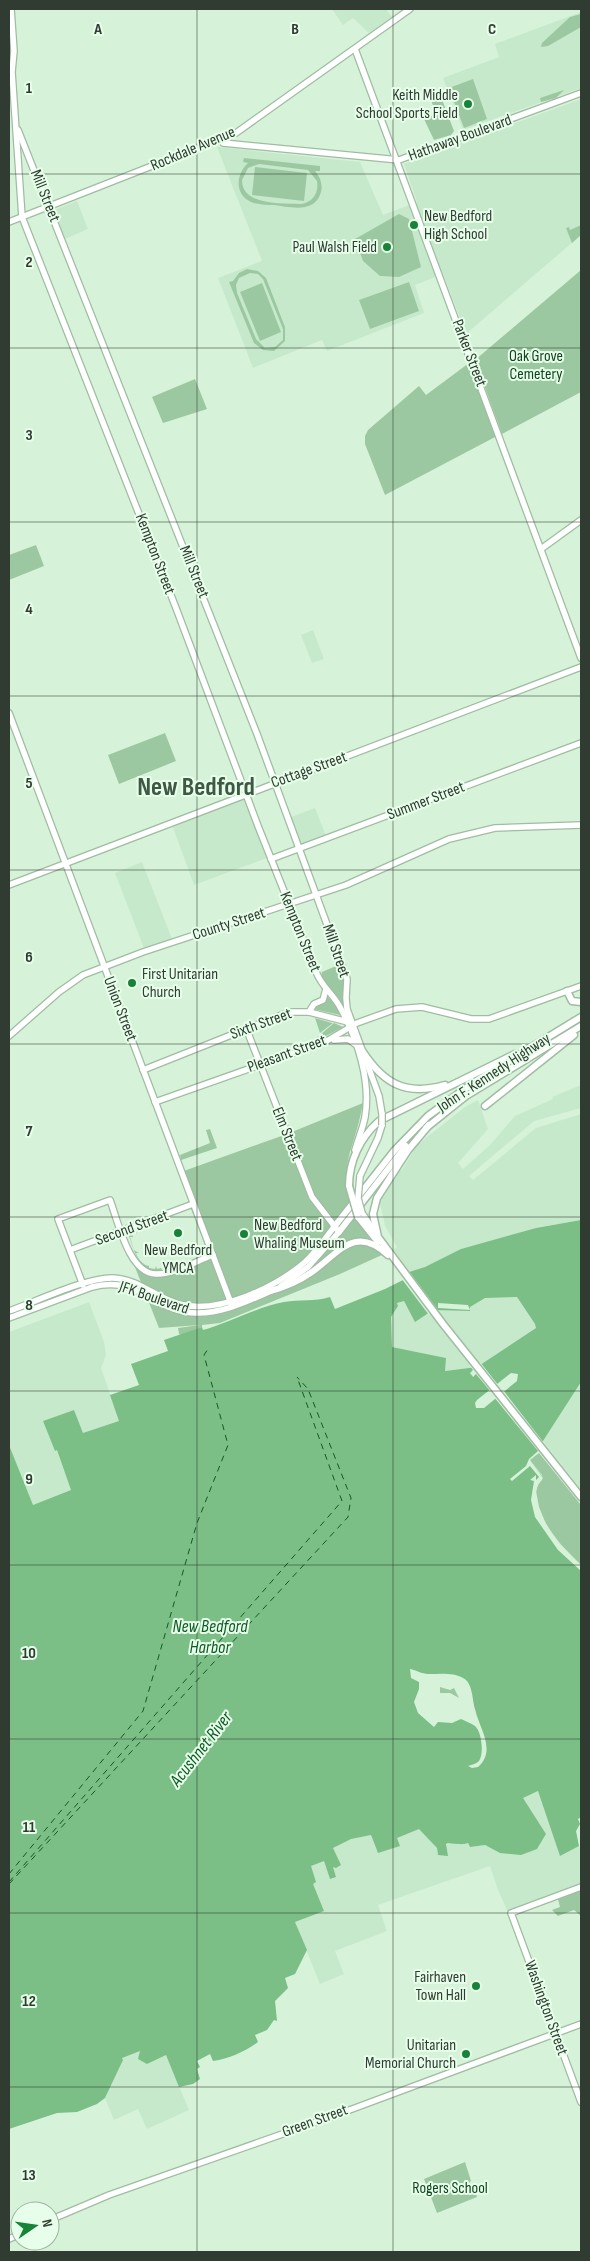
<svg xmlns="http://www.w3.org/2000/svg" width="590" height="2261" font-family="'Sofia Sans Condensed',sans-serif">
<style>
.built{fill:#c6e9cb}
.green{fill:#9cc8a1;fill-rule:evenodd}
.water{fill:#7bbe86;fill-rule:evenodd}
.pier{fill:#d6f3d9}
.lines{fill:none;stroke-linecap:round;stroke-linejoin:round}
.ferry{stroke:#0f5a26;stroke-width:1;stroke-dasharray:6 5;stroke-linecap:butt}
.major-casing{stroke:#a0bca3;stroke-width:8}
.highway-casing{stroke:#a0bca3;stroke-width:9}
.major{stroke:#fff;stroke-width:5.5}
.highway{stroke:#fff;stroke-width:6}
.major-bridge-casing{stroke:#a0bca3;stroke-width:8;stroke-linecap:butt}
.highway-bridge-casing{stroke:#a0bca3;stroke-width:9;stroke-linecap:butt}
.major-bridge{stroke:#fff;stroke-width:5.5}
.highway-bridge{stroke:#fff;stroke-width:6}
.grid{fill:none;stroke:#303c32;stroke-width:1;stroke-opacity:0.55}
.poi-dot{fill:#178339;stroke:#e7ffea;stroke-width:2}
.labels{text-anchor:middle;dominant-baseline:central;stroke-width:4;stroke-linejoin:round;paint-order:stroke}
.poi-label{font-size:16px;fill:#303c32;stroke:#e7ffea;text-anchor:end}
.street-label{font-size:16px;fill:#303c32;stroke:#e7ffea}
.park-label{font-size:16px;fill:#12431e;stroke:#e7ffea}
.water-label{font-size:18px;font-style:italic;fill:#0f5a26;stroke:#e7ffea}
.town-label{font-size:26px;font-weight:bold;fill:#3f5843;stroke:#e7ffea}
.grid-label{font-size:16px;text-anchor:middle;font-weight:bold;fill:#303c32;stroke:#e7ffea;stroke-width:4;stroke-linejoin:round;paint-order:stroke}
</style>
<rect width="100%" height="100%" fill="#d6f3d9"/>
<!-- built -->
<g class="built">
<polygon points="332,9 386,9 392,17 369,33 353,18 343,25"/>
<polygon points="581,12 581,88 463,130 443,78 499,57 495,44"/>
<polygon points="581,99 581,235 466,334 443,274 415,285 424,313 327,351 322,340 253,368 218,278 262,261 217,147 360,162 383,215 417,202 404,164"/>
<polygon points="77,201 88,229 65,239 54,210"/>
<polygon points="313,630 324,659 312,663 301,635"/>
<polygon points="244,798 267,858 194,885 172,825"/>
<polygon points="315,808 326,836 301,845 291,817"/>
<polygon points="142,862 172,939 144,948 115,873"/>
<polygon points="581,1085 581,1108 534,1121 469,1176 473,1180 536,1128 581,1114 581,1220 536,1228 462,1249 425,1267 409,1272 393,1250 397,1247 385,1226 379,1199 396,1172 402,1170 417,1145 465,1107 478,1100 488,1129 458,1163 463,1169 490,1145 515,1116 553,1099 552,1097"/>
<polygon points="517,1297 535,1324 536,1328 477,1367 444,1371 446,1358 392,1347 391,1317 398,1306 397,1303 404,1301 406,1305 433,1310 470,1311 469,1307 485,1298"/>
<polygon points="89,1302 104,1342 106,1355 101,1368 110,1394 151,1468 83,1433 74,1410 43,1421 55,1451 57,1450 71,1490 33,1505 9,1445 9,1332"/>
<polygon points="581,1382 581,1489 543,1441"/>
<polygon points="383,1786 437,1848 438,1855 449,1842 453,1833 458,1845 474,1841 468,1843 470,1847 485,1845 500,1853 537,1849 546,1834 522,1798 539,1791 560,1855 579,1846 581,1851 581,1887 511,1913 507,1910 498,1890 490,1866 378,1905 387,1931 335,1951 344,1974 320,1984 295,1922 304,1919 311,1866 324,1860 330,1879 336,1877 333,1867 338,1860 333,1848 350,1839 371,1835 377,1851 399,1846"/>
<polygon points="114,2041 140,2051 148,2062 166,2055 189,2110 147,2129 138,2109 114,2120 105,2098 123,2060"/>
</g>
<!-- green -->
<g class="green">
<polygon points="581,14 581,27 548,46 541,47 542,43 570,17"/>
<polygon points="473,79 487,119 464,128 449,88"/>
<polygon points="564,90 556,98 541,102 540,98"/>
<polygon points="441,97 454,131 451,135 434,140 424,119 436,114 431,100"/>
<path d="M244 158 320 166V171H315C320 177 323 184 321 192 315 214 290 207 274 205 267 205 258 205 251 202 234 194 236 174 248 163L243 162ZM259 164 308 170 317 181C319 193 313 202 301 204 282 203 242 206 242 180L248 168Z"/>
<polygon points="255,167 307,173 304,201 252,195"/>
<polygon points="399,214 409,219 421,267 399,277 380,276 363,261 355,239"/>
<polygon points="581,225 581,235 572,243 566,228 569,227 570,230"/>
<path d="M247 269 258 271 266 278 285 327V341L274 351 263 350 254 343 229 282 233 281 239 273ZM250 273 258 274 263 279 283 329V340L275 347 265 348 256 339 237 293 236 285 239 278Z"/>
<polygon points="581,270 581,392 502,434 475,360"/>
<polygon points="409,282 419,311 370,329 359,300"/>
<polygon points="262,283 281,332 260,341 240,292"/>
<polygon points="469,363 497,436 385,495 365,444 365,436 368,430 419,386 426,395"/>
<polygon points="195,379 207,409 163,423 152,397"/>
<polygon points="36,545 44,566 9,580 9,555"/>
<polygon points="165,733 176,761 119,784 108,755"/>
<polygon points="336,966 340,967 343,973 343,1007 321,976 322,972"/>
<polygon points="328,997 336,1005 340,1015 313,1009 315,1005"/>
<polygon points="315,1018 332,1023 333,1023 320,1033"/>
<polygon points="334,1023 343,1027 322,1038 315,1039"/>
<path d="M363 1103C360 1120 355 1136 350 1152 339 1193 357 1224 382 1255L340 1274 220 1323 202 1325V1327L181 1335 179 1334 178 1328 200 1325 159 1328 133 1262 143 1273 158 1276 210 1258 190 1206 193 1203 181 1172 287 1134Z"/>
<polygon points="210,1129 217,1148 181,1160 180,1155 210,1143 206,1130"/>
<path d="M136 1231 137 1234 135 1232 132 1234 133 1237H130L134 1250 139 1253H136C138 1259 143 1265 149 1266V1268L155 1269 156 1266 157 1269 161 1268 162 1270C140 1274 135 1253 129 1236L130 1234Z"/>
<path d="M539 1453 581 1505V1565C565 1552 520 1501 542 1480V1475L530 1460Z"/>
<polygon points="440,1687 450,1690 454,1688 459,1698 450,1693 440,1693"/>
<polygon points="581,1890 581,1916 574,1910 558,1916 552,1910 560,1907 558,1899"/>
<polygon points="465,2162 471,2181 469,2183 471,2187 474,2187 477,2197 437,2213 424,2179"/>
</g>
<!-- water -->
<path class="water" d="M581 1220V1382L543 1441 539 1453 530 1460 542 1476C540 1480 536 1484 535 1489 528 1516 565 1549 581 1567V1817L578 1819 580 1824 576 1831 579 1846 560 1856 538 1791 523 1798 546 1834 537 1849 521 1855 500 1853 485 1845 470 1847 468 1843C462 1845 457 1844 448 1843L446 1844 448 1856 438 1855 437 1848 419 1829 397 1838 400 1846 378 1853 371 1835 351 1839 333 1848 341 1865 336 1868 333 1867 336 1877 330 1879 324 1861 311 1866 316 1882 313 1884 324 1911 295 1922 307 1950 295 1974 285 1978 288 1988 275 2001 277 2021 274 2020 267 2030 255 2035 258 2042C244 2052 230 2058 213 2061L210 2054 197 2061 200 2067 197 2069 200 2079 193 2084 179 2087 166 2055 147 2064 138 2059 140 2051 122 2058 123 2060 105 2098 97 2104 77 2112 57 2113 9 2129V2131V1445L33 1505 71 1490 57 1450 55 1451 43 1421 74 1410 83 1433 119 1421 110 1395 139 1385 131 1364 168 1351 164 1340 202 1327 203 1330C228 1323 260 1306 284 1302 299 1299 315 1302 330 1297L335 1309 385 1289 403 1280 409 1272 425 1267 461 1249 536 1228ZM517 1297 535 1324 536 1328 477 1367 445 1371 446 1358 392 1347 391 1317 398 1306 397 1303 404 1301 415 1322 433 1310 470 1311V1307L485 1298ZM511 1373 518 1374 517 1381 484 1408H476L475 1403 477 1400ZM410 1669C416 1670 422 1674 428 1674 439 1674 453 1672 463 1678 473 1683 472 1699 475 1709 479 1728 497 1750 478 1767L472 1768 468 1766C471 1765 476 1764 479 1761 484 1754 482 1732 475 1726 471 1723 465 1721 461 1719L452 1723 438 1722 434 1727 418 1713 414 1702 419 1689V1682L411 1678Z"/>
<!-- pier -->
<g class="pier">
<polygon points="408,1270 438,1310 429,1315 401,1278"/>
<polygon points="438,1303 468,1305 470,1310 438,1308"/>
<polygon points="480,1362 499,1386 491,1392 476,1374 473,1377 470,1373 473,1370 469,1365"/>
<polygon points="503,1390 544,1443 538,1447 541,1454 539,1453 530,1460 543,1478 538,1484 536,1491 539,1507 548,1529 560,1544 581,1565 581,1571 558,1550 535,1517 531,1500 534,1481 530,1480 536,1475 536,1480 539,1477 530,1466 512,1481 510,1479 526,1466 529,1459 538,1451 494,1397"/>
</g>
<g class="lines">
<!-- ferry -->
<g class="ferry">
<polyline points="9,1874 143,1711 197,1523 228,1445 204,1355 208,1349"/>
<polyline points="9,1882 342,1501 297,1377"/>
<polyline points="9,1884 348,1517 351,1498 308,1389 297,1377"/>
</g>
<!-- major casing -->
<g class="major-casing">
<g id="major">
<path d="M11 9 14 51 12 72 22 217 176 608 258 826 317 974C323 988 335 996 341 1009 358 1041 371 1081 365 1117 363 1128 358 1139 355 1150"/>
<polyline points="355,49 581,658"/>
<polyline points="18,130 257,734 347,979 346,998 347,1009 379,1096 382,1114"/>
<polyline points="221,139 223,143 399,160 581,93"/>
<polyline points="9,222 236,133 410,9"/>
<polyline points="541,549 581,520"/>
<polyline points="9,713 232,1306"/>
<polyline points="271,859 581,743"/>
<polyline points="9,885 581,667"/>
<polyline points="309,1012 314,1004 323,1000 326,989"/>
<polyline points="246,1028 312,1197 339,1232 308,1267 281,1286"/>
<polyline points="9,1036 59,992 83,975 143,952 346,885 449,839 495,828 581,825"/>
<polyline points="334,1040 348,1039 355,1044"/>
<polyline points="143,1070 289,1012 309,1012 348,1022"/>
<polyline points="155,1102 325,1042 357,1023 396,1009 422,1007 471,1019 489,1019 581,986"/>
<polyline points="360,1176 378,1138 382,1125"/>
<polyline points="362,1213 377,1235"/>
<polyline points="70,1250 193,1204"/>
<path d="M83 1285 58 1219 110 1200C118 1221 129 1275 157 1274 176 1274 196 1261 213 1255"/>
<path d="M9 1311C35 1302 87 1277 113 1278 139 1279 156 1298 179 1304 218 1315 276 1287 305 1262 316 1252 325 1239 334 1227"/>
<path d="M9 1318 92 1287C136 1276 148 1305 185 1312 215 1317 247 1302 273 1290"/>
<polyline points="581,1887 511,1913 581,2102"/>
<polyline points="50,2220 109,2195 328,2118 581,2024"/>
<polyline points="9,2239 20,2234"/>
</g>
</g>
<!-- highway casing -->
<g class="highway-casing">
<g id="highway">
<polyline points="567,991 572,1001 581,1002"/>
<path d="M363 1052C384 1084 406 1096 445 1085"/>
<polyline points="485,1106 574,1035"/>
<polyline points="429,1125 408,1150 377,1198 373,1214 378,1237 443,1324 581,1497"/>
<polyline points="426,1128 466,1096 581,1026"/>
<path d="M349 1186C349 1161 360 1138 379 1121L515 1054"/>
<polyline points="358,1217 378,1242"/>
<polyline points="334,1227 394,1151 428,1116 473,1083 581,1017"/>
<polyline points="339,1232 406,1146"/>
<path d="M270 1291C286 1287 299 1281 312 1272 339 1253 355 1224 388 1255"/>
</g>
</g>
<!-- major -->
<use href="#major" class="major"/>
<!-- highway -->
<use href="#highway" class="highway"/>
<!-- major-bridge casing -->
<g class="major-bridge-casing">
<g id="major-bridge">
<polyline points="382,1125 382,1114"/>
<polyline points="360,1176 358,1198 362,1213"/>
</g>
</g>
<!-- highway-bridge casing -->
<g class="highway-bridge-casing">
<polyline id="highway-bridge" points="349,1186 358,1217"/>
</g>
<!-- major-bridge -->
<use href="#major-bridge" class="major-bridge"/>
<!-- highway-bridge -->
<use href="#highway-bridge" class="highway-bridge"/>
</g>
<!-- grid -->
<path class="grid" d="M197 9V2252M393 9V2252M9 174H581M9 348H581M9 522H581M9 696H581M9 870H581M9 1044H581M9 1217H581M9 1391H581M9 1565H581M9 1739H581M9 1913H581M9 2087H581"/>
<!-- markers -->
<g class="poi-dot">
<circle cx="468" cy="104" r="5"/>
<circle cx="414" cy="225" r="5"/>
<circle cx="387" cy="247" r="5"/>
<circle cx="132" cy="983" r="5"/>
<circle cx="178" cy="1233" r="5"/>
<circle cx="244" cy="1234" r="5"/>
<circle cx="476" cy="1986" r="5"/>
<circle cx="466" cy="2054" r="5"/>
</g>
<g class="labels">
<!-- poi labels -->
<g class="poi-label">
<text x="458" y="95">Keith Middle<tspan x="458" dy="18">School Sports Field</tspan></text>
<text x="424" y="216" text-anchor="start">New Bedford<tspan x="424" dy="18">High School</tspan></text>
<text x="377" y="247">Paul Walsh Field</text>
<text x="142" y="974" text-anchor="start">First Unitarian<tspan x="142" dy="18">Church</tspan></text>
<text x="254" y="1225" text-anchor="start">New Bedford<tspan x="254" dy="18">Whaling Museum</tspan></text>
<text x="178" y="1250" text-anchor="middle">New Bedford<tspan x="178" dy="18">YMCA</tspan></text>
<text x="466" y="1977">Fairhaven<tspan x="466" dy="18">Town Hall</tspan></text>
<text x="456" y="2045">Unitarian<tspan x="456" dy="18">Memorial Church</tspan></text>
</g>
<!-- street labels -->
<g class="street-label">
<text transform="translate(460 138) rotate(-20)">Hathaway Boulevard</text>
<text transform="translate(193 149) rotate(-23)">Rockdale Avenue</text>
<text transform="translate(45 196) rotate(68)">Mill Street</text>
<text transform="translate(469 353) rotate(69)">Parker Street</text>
<text transform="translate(155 554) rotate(69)">Kempton Street</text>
<text transform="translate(194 572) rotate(68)">Mill Street</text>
<text transform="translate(309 770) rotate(-20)">Cottage Street</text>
<text transform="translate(426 801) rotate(-21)">Summer Street</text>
<text transform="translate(229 924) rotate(-18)">County Street</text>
<text transform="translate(300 932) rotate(68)">Kempton Street</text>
<text transform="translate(336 951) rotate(71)">Mill Street</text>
<text transform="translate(120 1009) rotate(69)">Union Street</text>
<text transform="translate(261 1024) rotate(-20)">Sixth Street</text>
<text transform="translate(287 1054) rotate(-20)">Pleasant Street</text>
<text transform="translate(494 1073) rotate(-33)">John F. Kennedy Highway</text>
<text transform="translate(287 1134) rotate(68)">Elm Street</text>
<text transform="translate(132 1228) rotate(-20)">Second Street</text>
<text transform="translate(154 1298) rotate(19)">JFK Boulevard</text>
<text transform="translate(546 2008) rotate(70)">Washington Street</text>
<text transform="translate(315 2121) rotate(-20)">Green Street</text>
</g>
<!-- park labels -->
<g class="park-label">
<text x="536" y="356">Oak Grove<tspan x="536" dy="18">Cemetery</tspan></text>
<text x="450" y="2188">Rogers School</text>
</g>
<!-- water labels -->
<g class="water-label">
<text x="210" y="1626">New Bedford<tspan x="210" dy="21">Harbor</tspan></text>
<text transform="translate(201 1749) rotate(-52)">Acushnet River</text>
</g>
<!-- town labels -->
<g class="town-label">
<text x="196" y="787">New Bedford</text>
</g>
</g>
<g class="grid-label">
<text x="98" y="34">A</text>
<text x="295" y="34">B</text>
<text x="492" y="34">C</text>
<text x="29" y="93">1</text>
<text x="29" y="267">2</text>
<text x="29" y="440">3</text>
<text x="29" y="614">4</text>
<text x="29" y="788">5</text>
<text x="29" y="962">6</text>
<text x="29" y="1136">7</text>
<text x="29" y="1310">8</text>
<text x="29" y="1484">9</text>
<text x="29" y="1658">10</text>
<text x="29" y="1832">11</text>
<text x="29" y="2006">12</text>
<text x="29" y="2180">13</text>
</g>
<!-- border -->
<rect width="590" height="2261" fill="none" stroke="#303c32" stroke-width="20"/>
<!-- north arrow -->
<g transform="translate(35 2226) rotate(77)"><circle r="24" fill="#e7ffea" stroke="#9eb1a0"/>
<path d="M0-4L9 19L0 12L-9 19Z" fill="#178339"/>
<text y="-8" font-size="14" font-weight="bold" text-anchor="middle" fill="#303c32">N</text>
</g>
</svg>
